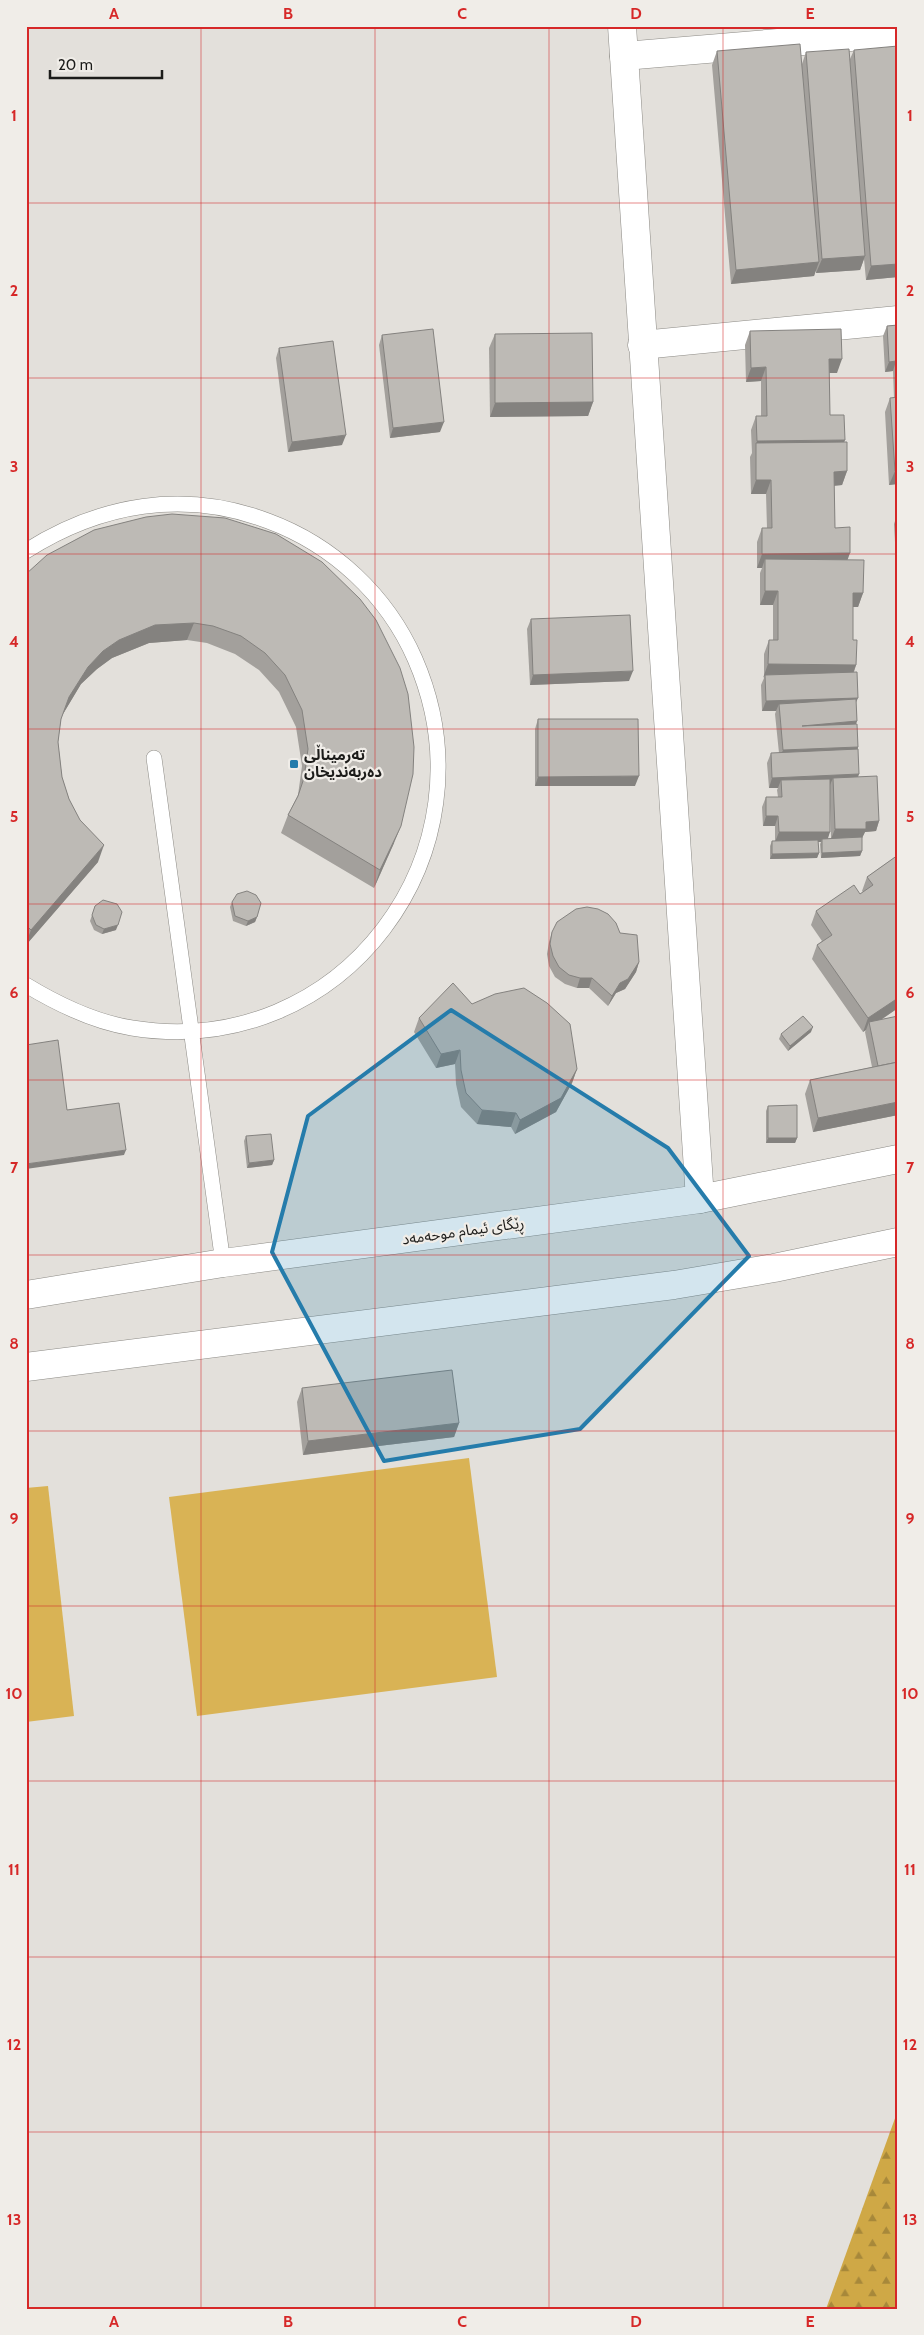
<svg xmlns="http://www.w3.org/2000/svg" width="924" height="2335" font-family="Cabin,'Noto Sans Arabic',sans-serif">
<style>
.forest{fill:url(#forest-firs)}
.pitch{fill:#d9b355}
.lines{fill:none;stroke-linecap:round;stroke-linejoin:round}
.lane-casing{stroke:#8c8a85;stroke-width:16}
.street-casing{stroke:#8c8a85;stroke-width:29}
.secondary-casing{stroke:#8c8a85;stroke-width:29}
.lane{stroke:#fff;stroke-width:15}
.street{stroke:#fff;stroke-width:28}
.secondary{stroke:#fff;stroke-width:28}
.wall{fill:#a3a09c;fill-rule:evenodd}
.shaded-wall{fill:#84827f}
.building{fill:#bdbab5;stroke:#84827f}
.marked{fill:#257cab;fill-opacity:0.2;stroke:#257cab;stroke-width:4;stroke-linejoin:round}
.grid{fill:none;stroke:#d62828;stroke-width:1;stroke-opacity:0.55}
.poi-dot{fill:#257cab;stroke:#f0ede8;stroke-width:2}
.labels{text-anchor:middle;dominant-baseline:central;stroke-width:4.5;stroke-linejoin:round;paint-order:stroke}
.poi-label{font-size:15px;font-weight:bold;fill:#1c1c1a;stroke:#f0ede8;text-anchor:start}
.street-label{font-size:15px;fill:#1c1c1a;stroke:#f0ede8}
.neatline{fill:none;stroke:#d62828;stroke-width:2}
.grid-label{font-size:16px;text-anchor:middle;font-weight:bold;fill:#d62828}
</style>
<defs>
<pattern id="forest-firs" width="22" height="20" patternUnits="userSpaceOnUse" patternTransform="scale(1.25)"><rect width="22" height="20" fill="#cfa846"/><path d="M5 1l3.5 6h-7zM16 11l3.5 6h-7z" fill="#a7883a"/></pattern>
</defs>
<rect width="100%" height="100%" fill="#e3e0db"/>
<!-- forest -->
<polygon class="forest" points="898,2110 898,2309 826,2309"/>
<!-- pitch -->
<g class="pitch">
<polygon points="469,1458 497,1677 197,1716 169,1497"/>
<polygon points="48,1486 74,1716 26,1722 26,1488"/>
</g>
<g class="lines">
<!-- lane casing -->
<g class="lane-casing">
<g id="lane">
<path d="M26 551C100 504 184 489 268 521 333 545 387 595 415 659 499 852 342 1062 132 1028 94 1022 59 1005 26 985"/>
<polyline points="154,758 223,1263"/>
</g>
</g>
<!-- street casing -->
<g class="street-casing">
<g id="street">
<polyline points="622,26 700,1199"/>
<polyline points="624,56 898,33"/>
<polyline points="642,345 898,320"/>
</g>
</g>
<!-- secondary casing -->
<g class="secondary-casing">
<g id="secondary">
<polyline points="26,1295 223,1263 700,1199 898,1159"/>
<polyline points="26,1367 674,1285 774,1268 898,1242"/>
</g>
</g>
<!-- lane -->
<use href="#lane" class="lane"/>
<!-- street -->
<use href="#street" class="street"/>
<!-- secondary -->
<use href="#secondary" class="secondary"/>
</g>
<!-- wall -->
<g class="wall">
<polygon points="854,50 898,277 866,280 864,259 860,270 816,273 816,269 814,276 731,284 712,65 717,51 802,64 806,52 850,59"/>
<polygon points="898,325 898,494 897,484 889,485 885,412 890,398 894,398 893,371 885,372 883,336 887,326"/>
<path d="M750 331 837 373H829L830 415 844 442 847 471 842 485 834 486 835 528 847 560 863 593 858 607H853V640L856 665 854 672 857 721 856 724 858 747V777L879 821 876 831 865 832 862 838V851L860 856 821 858 820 844 821 842H818L819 853 817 858 770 859V846L772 841H775V826H763L762 807 766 797H778L777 790 778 788H769L767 763 771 753H779L775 714 776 711H762L761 685 764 678V654L769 640H773V605H760V573L762 568H757V542L762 528H767L766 494H751L750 457 752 453 751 430 756 416H761V381L746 382 745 345ZM830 806 831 838 828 839Z"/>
<polygon points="495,334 593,402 588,416 490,417 489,348"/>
<polygon points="382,335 440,432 390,438 379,345"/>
<polygon points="279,348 342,445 288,452 276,358"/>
<polygon points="898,512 898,595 894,524"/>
<polygon points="225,518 394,843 374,888 281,833 288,815 298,795 302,766 296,727 279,692 259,670 235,654 207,643 187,640 149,643 112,658 97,669 81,684 63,714 61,719 58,742 62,777 69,799 98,862 26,945 26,574"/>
<polygon points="531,619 629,681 530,685 527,629"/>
<polygon points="538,719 635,786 535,786 535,729"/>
<polygon points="898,855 898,1008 881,1020 898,1016 898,1115 813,1132 805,1094 810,1080 872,1067 865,1032 866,1030 863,1032 812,959 817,945 822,941 811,925 816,911 860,894 863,892 862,891 867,877"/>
<polygon points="232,902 257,917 255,922 246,926 233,921 230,907"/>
<polygon points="95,906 116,930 102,934 94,930 90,921"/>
<polygon points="552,932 620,933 639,962 636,972 625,989 616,993 608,1006 589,988 577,988 565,984 555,977 549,966 547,954 549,942"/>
<polygon points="472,1004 577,1069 572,1083 556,1112 515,1134 511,1127 477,1124 461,1107 456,1084 455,1064 436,1068 414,1032 419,1018"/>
<polygon points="811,1032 788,1051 779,1039 781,1034"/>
<polygon points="768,1106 797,1138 795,1143 766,1143 766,1111"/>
<polygon points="246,1136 274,1160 272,1165 247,1168 244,1141"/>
<polygon points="302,1388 459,1423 454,1437 303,1455 297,1402"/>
</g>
<!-- shaded-wall -->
<g class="shaded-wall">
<polygon points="865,256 860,270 816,273 822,259"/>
<polygon points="819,262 814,276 731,284 736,270"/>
<polygon points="898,264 898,277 866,280 871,266"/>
<polygon points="829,359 842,359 837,373 824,373"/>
<polygon points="896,361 893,371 885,372 889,362"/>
<polygon points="766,367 761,381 746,382 751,368"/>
<polygon points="593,402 588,416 490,417 495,403"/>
<polygon points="444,422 440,432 390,438 393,428"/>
<polygon points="346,435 342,445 288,452 292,442"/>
<polygon points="845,440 840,454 756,445 757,441"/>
<polygon points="847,471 842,485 829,486 834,472"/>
<polygon points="895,471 898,471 897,484 889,485"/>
<polygon points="756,480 771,480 766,494 751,494"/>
<polygon points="850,553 845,567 765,559 762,568 757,568 762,554"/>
<polygon points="765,591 778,591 773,605 760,605"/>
<polygon points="853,593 863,593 858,607 848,607"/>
<polygon points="194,623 187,640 149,643 112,658 97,669 81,684 63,714 69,697 88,667 103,651 119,640 155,625"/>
<polygon points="768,664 856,665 851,679 765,675 763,678"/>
<polygon points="633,671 629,681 530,685 533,675"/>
<polygon points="858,698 854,707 779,704 776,711 762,711 766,701"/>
<polygon points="857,721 853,731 802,726"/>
<polygon points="858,747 855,757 779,760 783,750"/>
<polygon points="859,774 856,784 833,778 830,785 781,788 781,780 778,788 769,788 772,778"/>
<polygon points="639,776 635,786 535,786 538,777"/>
<polygon points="766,816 778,816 775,826 763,826"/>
<polygon points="879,821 876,831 865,832 862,838 831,839 835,829 866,822"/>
<polygon points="401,826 394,843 374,888 380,870"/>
<polygon points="779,832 830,832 827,841 822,839 821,842 775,842"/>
<polygon points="104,845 98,862 26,945 26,943 31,930"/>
<polygon points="862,851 860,856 821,858 822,853"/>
<polygon points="819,853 817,858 770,859 772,854"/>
<polygon points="257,917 255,922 246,926 248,921"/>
<polygon points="118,925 116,930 102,934 104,929"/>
<polygon points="639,962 636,972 625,989 616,993 608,1006 612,996 620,983"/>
<polygon points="580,978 592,978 589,988 577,988"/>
<polygon points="898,998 898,1008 870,1027 869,1022 866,1030 863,1032 868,1018"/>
<polygon points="813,1027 811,1032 788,1051 790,1046"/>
<polygon points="460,1050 455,1064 436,1068 441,1054"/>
<polygon points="577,1069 572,1083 556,1112 515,1134 520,1120"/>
<polygon points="898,1102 898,1115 813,1132 818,1118"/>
<polygon points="482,1110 516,1113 511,1127 477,1124"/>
<polygon points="768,1138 797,1138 795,1143 766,1143"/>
<polygon points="126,1150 124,1155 26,1169 26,1164"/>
<polygon points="274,1160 272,1165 247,1168 249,1163"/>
<polygon points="459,1423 454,1437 303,1455 308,1441"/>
</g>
<!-- building -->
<g class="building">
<polygon points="800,44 819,262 736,270 717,51"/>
<polygon points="898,46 898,264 871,266 854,50"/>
<polygon points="849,49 865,256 822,259 806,52"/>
<polygon points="898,325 898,392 896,361 889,362 887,326"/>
<polygon points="433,329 444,422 393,428 382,335"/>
<polygon points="841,329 842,359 829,359 830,415 844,415 845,440 757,441 756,416 767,416 766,367 751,368 750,331"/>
<polygon points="592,333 593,402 495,403 495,334"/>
<polygon points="333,341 346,435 292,442 279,348"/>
<polygon points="898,397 898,471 895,471 890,398"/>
<polygon points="847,442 847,471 834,472 835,528 850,527 850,553 762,554 762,528 772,528 771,480 756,480 756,443"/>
<polygon points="172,514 225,518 276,534 322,562 360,599 376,620 400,668 408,694 414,747 413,774 401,826 380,870 288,815 298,796 304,778 308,749 302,710 285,675 265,653 241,636 213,626 194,623 155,625 119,640 103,651 88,667 69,697 61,719 58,742 62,777 69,799 80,820 104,845 31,930 26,925 26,574 47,555 94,530 146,517"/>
<polygon points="765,559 864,560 863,593 853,593 853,640 857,640 856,665 768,664 769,640 778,640 778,591 765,591"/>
<polygon points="630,615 633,671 533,675 531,619"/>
<polygon points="857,672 858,698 766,701 765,675"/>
<polygon points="856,699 857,721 802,726 857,724 858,747 783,750 779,704"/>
<polygon points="538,719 638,719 639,776 538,777"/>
<polygon points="858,749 859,774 772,778 771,753"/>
<polygon points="877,776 879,821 866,822 866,829 835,829 833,778"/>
<polygon points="830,779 830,832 779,832 778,816 766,816 766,797 782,797 781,780"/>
<polygon points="862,837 862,851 822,853 822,839"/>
<polygon points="818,840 819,853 772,854 772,841"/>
<polygon points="898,855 898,998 868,1018 817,945 832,935 816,911 854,885 860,894 873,885 867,877"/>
<polygon points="247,891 256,895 261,903 257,917 248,921 235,916 232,902 237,894"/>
<polygon points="103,900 117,904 122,912 118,925 104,929 96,925 92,915 95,906"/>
<polygon points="587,907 598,909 608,914 616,923 620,933 637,935 639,962 628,979 620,983 612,996 592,978 580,978 569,975 559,967 553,956 550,944 552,932 557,922 576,909"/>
<polygon points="453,983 472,1004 495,994 524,988 547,1003 570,1024 577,1069 561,1098 520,1120 516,1113 482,1110 466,1093 461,1070 460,1050 441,1054 419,1018"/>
<polygon points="803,1016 813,1027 790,1046 781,1034"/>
<polygon points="898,1016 898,1062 878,1066 869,1022"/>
<polygon points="58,1040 67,1110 119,1103 126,1150 26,1164 26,1045"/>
<polygon points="898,1062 898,1102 818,1118 810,1080"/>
<polygon points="797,1105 797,1138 768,1138 768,1106"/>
<polygon points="271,1134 274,1160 249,1163 246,1136"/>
<polygon points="452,1370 459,1423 308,1441 302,1388"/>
</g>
<!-- marked area -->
<path class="marked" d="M451 1010 668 1148 749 1256 580 1429 384 1461 272 1252 308 1116Z"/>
<!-- grid -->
<path class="grid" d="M201 26V2309M375 26V2309M549 26V2309M723 26V2309M26 203H898M26 378H898M26 554H898M26 729H898M26 904H898M26 1080H898M26 1255H898M26 1431H898M26 1606H898M26 1781H898M26 1957H898M26 2132H898"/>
<!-- markers -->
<rect class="poi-dot" x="289" y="759" width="10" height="10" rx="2.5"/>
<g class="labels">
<!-- poi labels -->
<g class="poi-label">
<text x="304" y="755">تەرمیناڵی<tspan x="304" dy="17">دەربەندیخان</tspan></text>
</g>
<!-- street labels -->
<g class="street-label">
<text transform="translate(463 1231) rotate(-8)">ڕێگای ئیمام موحەمەد</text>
</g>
</g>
<!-- border -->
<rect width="924" height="2335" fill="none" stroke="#f0ede8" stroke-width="55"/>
<!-- scale -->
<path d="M50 70v8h112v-8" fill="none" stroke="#1c1c1a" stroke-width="2.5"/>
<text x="58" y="70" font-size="15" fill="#1c1c1a" stroke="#f0ede8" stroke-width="4" paint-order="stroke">20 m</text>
<rect x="28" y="28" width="868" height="2280" class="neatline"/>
<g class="grid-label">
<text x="114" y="19">A</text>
<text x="288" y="19">B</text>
<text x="462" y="19">C</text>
<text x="636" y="19">D</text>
<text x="810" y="19">E</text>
<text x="14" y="121">1</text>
<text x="910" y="121">1</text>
<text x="14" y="296">2</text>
<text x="910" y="296">2</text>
<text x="14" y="472">3</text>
<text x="910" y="472">3</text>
<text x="14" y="647">4</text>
<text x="910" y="647">4</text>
<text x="14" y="822">5</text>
<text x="910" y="822">5</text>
<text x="14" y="998">6</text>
<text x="910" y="998">6</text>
<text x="14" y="1173">7</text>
<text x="910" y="1173">7</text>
<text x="14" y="1349">8</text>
<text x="910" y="1349">8</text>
<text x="14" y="1524">9</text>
<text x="910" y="1524">9</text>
<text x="14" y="1699">10</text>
<text x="910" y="1699">10</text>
<text x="14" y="1875">11</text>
<text x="910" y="1875">11</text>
<text x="14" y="2050">12</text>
<text x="910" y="2050">12</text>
<text x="14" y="2225">13</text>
<text x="910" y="2225">13</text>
<text x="114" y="2327">A</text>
<text x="288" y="2327">B</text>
<text x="462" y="2327">C</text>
<text x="636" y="2327">D</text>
<text x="810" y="2327">E</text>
</g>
</svg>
